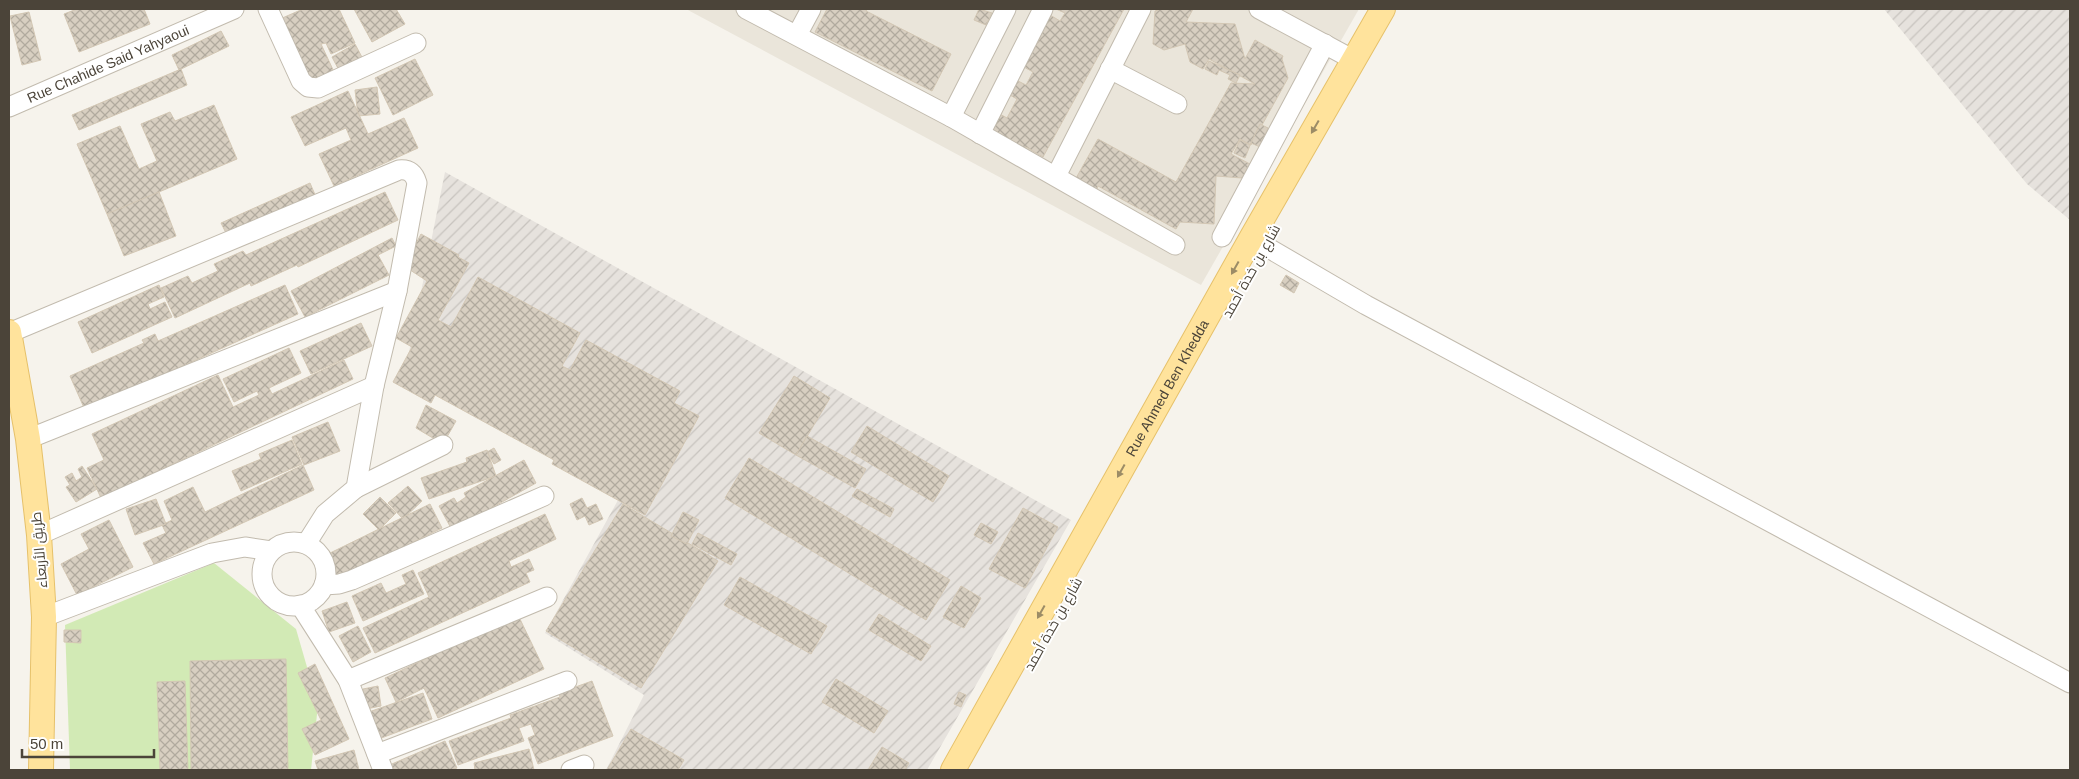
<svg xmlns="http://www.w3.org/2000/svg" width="2079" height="779" font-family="Helvetica,Cairo,sans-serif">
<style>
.residential{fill:#eae5da}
.industrial{fill:url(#industrial-furrows)}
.park{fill:#d2eab5}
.building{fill:url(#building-cross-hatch);stroke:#d3c7b4}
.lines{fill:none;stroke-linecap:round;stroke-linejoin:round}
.minor-casing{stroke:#c2bbae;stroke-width:21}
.major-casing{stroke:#e6c16a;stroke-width:26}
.minor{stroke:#fff;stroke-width:19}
.major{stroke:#ffe39c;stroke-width:24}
.oneway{fill:#9c8c66}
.labels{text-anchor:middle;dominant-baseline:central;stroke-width:4;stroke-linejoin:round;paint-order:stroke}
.street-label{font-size:14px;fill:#4b4439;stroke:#fff}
</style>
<defs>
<pattern id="industrial-furrows" width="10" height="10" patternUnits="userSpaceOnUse" patternTransform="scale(1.25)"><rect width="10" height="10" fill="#e6e2dd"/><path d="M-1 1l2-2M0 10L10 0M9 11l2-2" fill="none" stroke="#c7c3be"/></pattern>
<pattern id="building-cross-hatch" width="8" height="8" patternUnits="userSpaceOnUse" patternTransform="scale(1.25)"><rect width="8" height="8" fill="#d8cfc1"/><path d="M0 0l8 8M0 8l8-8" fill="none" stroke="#b1aa9e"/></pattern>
</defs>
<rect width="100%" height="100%" fill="#f6f3ec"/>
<!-- residential -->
<polygon class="residential" points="686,9 1359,9 1201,285"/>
<!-- industrial -->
<g class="industrial">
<polygon points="1884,9 2070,9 2070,220 2027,184"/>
<polygon points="445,172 1071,520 927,770 606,770 644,695 545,633 623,491 405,372"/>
</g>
<!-- park -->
<polygon class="park" points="214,563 296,629 318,705 311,770 70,770 65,625"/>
<!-- building -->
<g class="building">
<polygon points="77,9 144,9 150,24 79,52 64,14"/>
<polygon points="303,9 339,9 355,43 331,54 326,43 321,44 335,74 310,85 280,19"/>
<polygon points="354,9 396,9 405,24 372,42"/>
<polygon points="827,9 867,9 866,11 951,54 932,91 815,32"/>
<polygon points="979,9 992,13 986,25 974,20"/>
<polygon points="1056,9 1124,9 1043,157 1026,147 1023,153 998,139 1001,134 990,128 998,113 1007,118 1017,99 1008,94 1016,80 1026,85 1033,72 1024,67 1040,38 1038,37 1050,15 1060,21 1065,13"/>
<polygon points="1161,9 1193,9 1186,22 1235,24 1245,59 1255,40 1283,56 1282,59 1288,78 1251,145 1240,139 1231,154 1250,164 1242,178 1216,176 1214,224 1180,222 1176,229 1098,186 1096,192 1075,180 1098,139 1176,182 1231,83 1255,84 1209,59 1203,69 1190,62 1185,44 1164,50 1153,44 1155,11"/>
<polygon points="29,12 41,60 22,65 10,16"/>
<polygon points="221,31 229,46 179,70 172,55"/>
<polygon points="355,44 364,61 341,74 332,57"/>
<polygon points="415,59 433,95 393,115 375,78"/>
<polygon points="1209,61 1240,75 1236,83 1228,79 1230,75 1219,70 1217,75 1205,69"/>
<polygon points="181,69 187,85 79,130 72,115"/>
<polygon points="377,87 380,114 358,116 355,90"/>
<polygon points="348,91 368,134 404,118 418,148 334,186 319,154 351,140 346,128 305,146 291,117"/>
<polygon points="214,105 237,159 107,214 77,144 120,126 139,169 157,161 141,124 170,112 175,121"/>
<polygon points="1260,124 1268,128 1260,147 1251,143 1245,158 1234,153 1240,140 1250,145"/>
<polygon points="310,183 316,197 228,237 221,223"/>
<polygon points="159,192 176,236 124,256 107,214"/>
<polygon points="385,192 398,220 298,267 297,265 251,286 250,283 175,318 161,288 188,276 192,283 218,271 214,264 243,251 246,255"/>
<polygon points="421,234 459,255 458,257 469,263 438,320 451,327 478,277 580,333 562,366 570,370 586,340 680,391 674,403 699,416 645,515 552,464 554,460 435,395 431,403 393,382 412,347 396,338 427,281 404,266"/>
<polygon points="392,238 396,246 378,255 389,275 305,317 291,291"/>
<polygon points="1286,275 1299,283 1294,293 1280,285"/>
<polygon points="159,285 164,297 148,304 150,309 165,302 172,317 92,353 78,322"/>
<polygon points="285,285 298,314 85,410 70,376 144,343 142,340 155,334 158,341"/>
<polygon points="361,323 372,346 311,374 300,351"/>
<polygon points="289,348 301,373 269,388 272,394 344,360 353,379 101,498 87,468 104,460 92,434 218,375 233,407 259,395 257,391 234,402 223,379"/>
<polygon points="794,376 830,398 796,455 759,433"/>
<polygon points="426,405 456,421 443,444 416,428"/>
<polygon points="328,422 340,451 304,465 292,437"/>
<polygon points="867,426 949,476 933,502 851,452"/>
<polygon points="807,436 866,469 855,488 796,455"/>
<polygon points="292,440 302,464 241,491 232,471 261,459 259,454"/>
<polygon points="494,448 501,460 494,464 487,452"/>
<polygon points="487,450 496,476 429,499 421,478 467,462 466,458"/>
<polygon points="749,458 950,580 926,620 725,498"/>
<polygon points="524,460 536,483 452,530 439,506 454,498 457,503 466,497 464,493"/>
<polygon points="303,465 314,490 154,564 143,543 166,533 162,525 172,520 164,501 193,487 205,512"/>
<polygon points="82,466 97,489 76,502 66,487 70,485 65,477 72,473 76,481 82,477 78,469"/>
<polygon points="408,486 422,501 403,519 388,503"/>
<polygon points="857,489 894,509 890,517 852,496"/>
<polygon points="380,497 396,513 379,530 363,514"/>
<polygon points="582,498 587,508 596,504 603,519 589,525 585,516 577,520 570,504"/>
<polygon points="156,499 166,524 135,535 126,509"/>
<polygon points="430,504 442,528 338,579 326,555"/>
<polygon points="623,504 718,561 641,688 546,631"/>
<polygon points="1023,508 1058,527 1025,588 989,569"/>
<polygon points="683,512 699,520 687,544 671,536"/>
<polygon points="545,514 556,539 509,561 511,567 529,559 534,570 526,573 530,582 375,653 363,628 429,597 418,573"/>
<polygon points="109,520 133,567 77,595 61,564 89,549 81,534"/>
<polygon points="981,523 998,532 991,544 974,535"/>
<polygon points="698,533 737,554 731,565 692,544"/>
<polygon points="413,570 424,594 363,621 352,596 381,583 386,593 406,584 402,575"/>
<polygon points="740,577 827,626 811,654 724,605"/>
<polygon points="961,586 981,598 964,628 943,617"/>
<polygon points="347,602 355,623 329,632 322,611"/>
<polygon points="879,614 931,646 921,661 869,630"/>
<polygon points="518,615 544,669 438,718 424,688 396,702 385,678"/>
<polygon points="358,626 371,652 353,662 339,636"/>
<polygon points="64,630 81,630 81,643 64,642"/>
<polygon points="286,659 288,770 191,770 190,661"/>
<polygon points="315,664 349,739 315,755 302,729 321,720 298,673"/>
<polygon points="836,679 888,711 874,733 822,702"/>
<polygon points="185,681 188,770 160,770 157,682"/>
<polygon points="592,681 613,736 538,764 528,738 535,735 531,724 519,728 524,741 458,765 449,741 511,718 510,715 560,697 559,693"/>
<polygon points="378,686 381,706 366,709 363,689"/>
<polygon points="959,692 966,695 961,707 954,704"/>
<polygon points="423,693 432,719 376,740 366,713"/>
<polygon points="631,729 684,760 678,770 607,770"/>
<polygon points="445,741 457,768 450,770 387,770 385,767"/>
<polygon points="882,747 909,763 905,770 868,770"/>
<polygon points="529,749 534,770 475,770 474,763"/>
<polygon points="354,750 359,770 318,770 315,761"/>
</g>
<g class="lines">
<!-- minor casing -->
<g class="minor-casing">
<g id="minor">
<polyline points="268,9 301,81 308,87 318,88 416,43"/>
<polyline points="746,9 951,117 1175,245"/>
<polyline points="1259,9 1354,60"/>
<polyline points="797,35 811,9"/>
<polyline points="1110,69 1177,104"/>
<path id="s1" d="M9 107 234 9"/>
<polyline points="951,117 1006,9"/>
<polyline points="980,134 1043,9"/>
<polyline points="1056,176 1141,9"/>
<polyline points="1222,237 1325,44"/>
<polyline points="1265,246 1366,305 2070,683"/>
<path d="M9 333 399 170C409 169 414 173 417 183L397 291 374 386 356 488 325 514 306 544"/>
<polyline points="28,439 397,291"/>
<polyline points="356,488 443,445"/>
<polyline points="39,535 374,386"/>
<circle cx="294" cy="574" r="32"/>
<polyline points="324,585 339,584 352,580 544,496"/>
<polyline points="300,605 348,680 383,770"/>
<polyline points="44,617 212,553 245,547 271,551"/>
<polyline points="348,680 547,597"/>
<polyline points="377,754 567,681"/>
<polyline points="571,770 584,765"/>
</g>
</g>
<!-- major casing -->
<g class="major-casing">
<g id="major">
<polyline points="9,332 28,439 39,535 44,617 41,770"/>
<path id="s2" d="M953 770 1253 235 1383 9"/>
</g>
</g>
<!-- minor -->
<use href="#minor" class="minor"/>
<!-- major -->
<use href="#major" class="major"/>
</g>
<!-- one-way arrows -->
<defs><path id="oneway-solid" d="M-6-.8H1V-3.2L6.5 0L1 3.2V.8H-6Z" transform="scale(1.25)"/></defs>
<g class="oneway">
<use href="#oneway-solid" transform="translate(1315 127) rotate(120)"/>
<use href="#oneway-solid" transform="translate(1235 268) rotate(119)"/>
<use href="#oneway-solid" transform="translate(1121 471) rotate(119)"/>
<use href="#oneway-solid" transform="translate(1041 612) rotate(119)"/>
</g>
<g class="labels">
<!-- street labels -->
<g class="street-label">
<text stroke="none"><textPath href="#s1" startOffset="108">Rue Chahide Said Yahyaoui</textPath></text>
<text transform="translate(1251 271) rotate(-61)">شارع بن خدة أحمد</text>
<text stroke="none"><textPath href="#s2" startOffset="438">Rue Ahmed Ben Khedda</textPath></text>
<text transform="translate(39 550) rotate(-95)">طريق الأربعاء</text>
<text transform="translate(1053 624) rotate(-61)">شارع بن خدة أحمد</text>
</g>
</g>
<!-- border -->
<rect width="2079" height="779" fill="none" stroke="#4b4439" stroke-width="20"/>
<!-- scale -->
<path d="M22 749v8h132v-8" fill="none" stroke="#4b4439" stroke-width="2.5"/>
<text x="30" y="749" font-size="15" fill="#4b4439" stroke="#ffffff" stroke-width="4" paint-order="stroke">50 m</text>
</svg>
